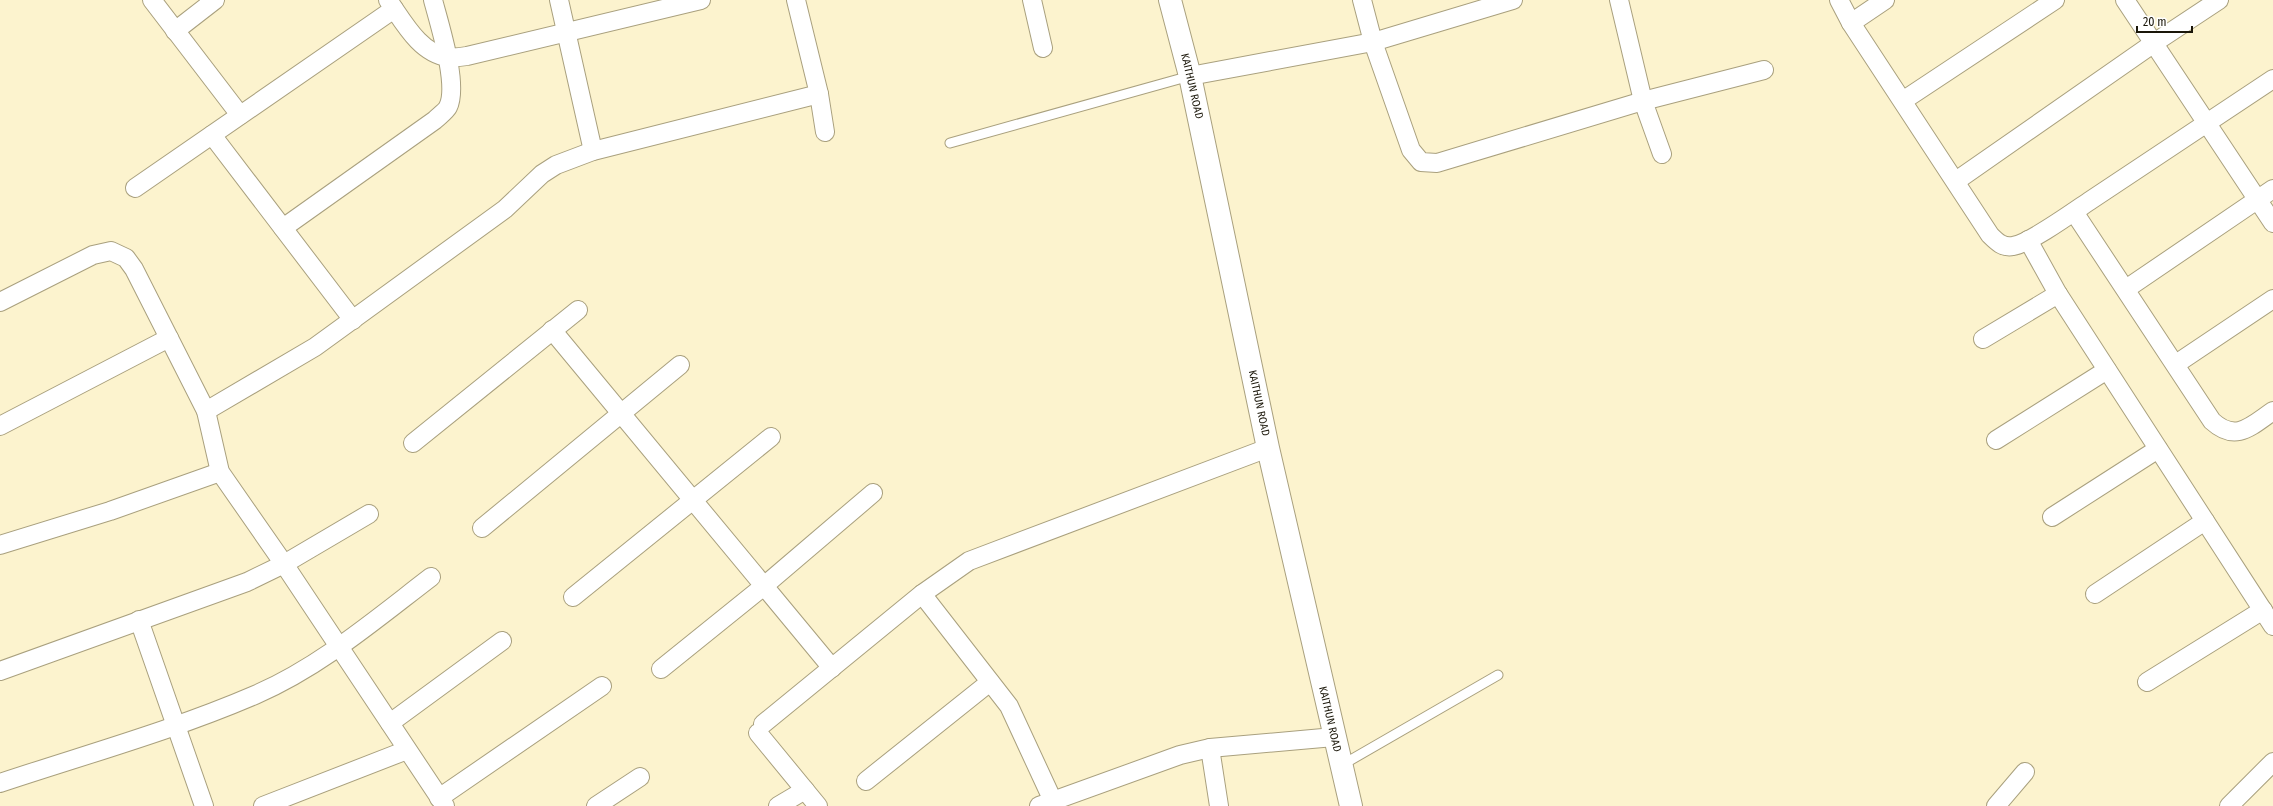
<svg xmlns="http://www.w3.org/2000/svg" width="2273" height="806" font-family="'Fira Sans Condensed',sans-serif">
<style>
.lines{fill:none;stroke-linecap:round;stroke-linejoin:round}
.service-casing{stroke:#a9a07e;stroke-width:11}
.minor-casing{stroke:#a9a07e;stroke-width:20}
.tertiary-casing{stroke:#a9a07e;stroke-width:24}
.service{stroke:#fff;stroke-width:9}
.minor{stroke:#fff;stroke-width:18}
.tertiary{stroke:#fff;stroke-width:22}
.labels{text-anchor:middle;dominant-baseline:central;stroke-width:3;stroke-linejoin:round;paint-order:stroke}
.street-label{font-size:11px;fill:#1a1609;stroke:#fff}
</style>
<rect width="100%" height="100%" fill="#fcf3ce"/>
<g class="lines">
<!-- service casing -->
<g class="service-casing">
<g id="service">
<polyline points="950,143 1190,76"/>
<polyline points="1342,765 1498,675"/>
</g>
</g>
<!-- minor casing -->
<g class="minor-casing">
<g id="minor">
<polyline points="152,0 240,115"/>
<path d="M388 0C403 21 420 54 448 57 454 58 461 57 467 56L701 0"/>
<polyline points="559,0 593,151"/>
<polyline points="796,0 819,94 825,132"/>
<polyline points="1032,0 1043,48"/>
<polyline points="1362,0 1373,42 1411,150 1421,162 1437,163 1643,101 1764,70"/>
<polyline points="1619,0 1643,101 1662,154"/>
<path d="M1839 0 1851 23 1990 235C1997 242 2003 248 2013 246 2029 244 2076 210 2091 200 2152 160 2212 119 2273 79"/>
<polyline points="2125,0 2273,223"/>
<polyline points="1851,23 1885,0"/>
<polyline points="175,31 215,0"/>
<polyline points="1190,76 1373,42 1513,0"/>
<polyline points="1904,100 2055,0"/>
<polyline points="212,135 353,320"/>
<polyline points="1956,181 2154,43 2219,0"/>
<polyline points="135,188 394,9"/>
<path d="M2074 212 2212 421C2236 443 2251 426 2273 411"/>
<path d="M283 228 435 120C439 116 446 111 448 107 459 85 439 23 433 0"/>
<polyline points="2028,240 2058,294 2273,626"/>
<polyline points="2126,289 2273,189"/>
<polyline points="0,302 93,255 111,251 126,258 134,269 206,411 220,472 284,564 445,806"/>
<polyline points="552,330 832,668"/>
<polyline points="1983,339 2058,294"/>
<polyline points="2176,364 2273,299"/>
<polyline points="206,411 315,347 505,209 542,174 556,165 593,151 819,94"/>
<polyline points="0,426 169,338"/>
<polyline points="1996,440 2107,370"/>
<polyline points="413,443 578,310"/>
<polyline points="2052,517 2158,449"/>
<polyline points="482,528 680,365"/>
<polyline points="0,545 110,511 220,472"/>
<polyline points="922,594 1009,706 1053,801"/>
<polyline points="2095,594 2205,521"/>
<polyline points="573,597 771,437"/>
<polyline points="139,620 204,806"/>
<polyline points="661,669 764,586 873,493"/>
<polyline points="0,671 247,582 284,564 369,514"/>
<polyline points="2147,682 2263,610"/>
<polyline points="390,723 502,641"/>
<polyline points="763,724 922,594 969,561 1268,448"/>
<polyline points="758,733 818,806"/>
<polyline points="1210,748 1219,806"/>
<polyline points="866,781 990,682"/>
<path d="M0 783C84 755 174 730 255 695 320 667 376 619 431 577"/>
<polyline points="439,798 602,686"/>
<polyline points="263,806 407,750"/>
<polyline points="596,806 640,777"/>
<polyline points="778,806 805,790"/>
<polyline points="1039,806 1180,755 1210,748 1334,737"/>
<polyline points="1996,806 2025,772"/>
<polyline points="2229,806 2273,762"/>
</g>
</g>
<!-- tertiary casing -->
<g class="tertiary-casing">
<polyline id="tertiary" points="1170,0 1190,76 1268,448 1351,806"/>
</g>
<!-- service -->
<use href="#service" class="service"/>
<!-- minor -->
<use href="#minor" class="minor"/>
<!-- tertiary -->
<use href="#tertiary" class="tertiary"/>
</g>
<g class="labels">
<!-- street labels -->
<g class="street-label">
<text transform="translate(1192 86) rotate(77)">KAITHUN ROAD</text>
<text transform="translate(1259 403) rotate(78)">KAITHUN ROAD</text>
<text transform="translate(1330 719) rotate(77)">KAITHUN ROAD</text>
</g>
</g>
<!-- scale -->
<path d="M2137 26v6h55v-6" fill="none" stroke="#1a1609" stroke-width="2"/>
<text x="2143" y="26" font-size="12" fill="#1a1609" stroke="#ffffff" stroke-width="3" paint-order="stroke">20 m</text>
</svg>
